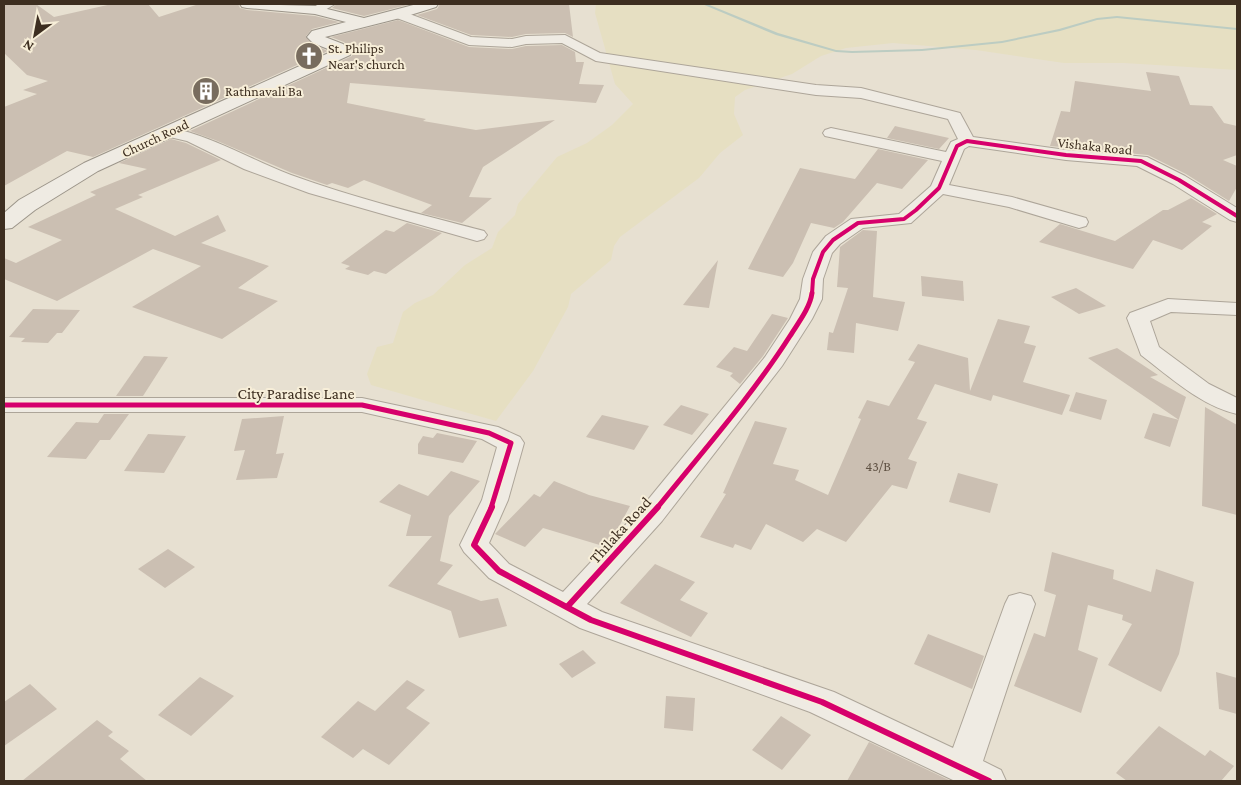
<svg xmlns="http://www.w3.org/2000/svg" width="1241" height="785" font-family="'Crimson Pro',serif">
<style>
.farmland{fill:#e6dfc2}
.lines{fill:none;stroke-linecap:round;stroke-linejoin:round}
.stream{fill:#bcccc2;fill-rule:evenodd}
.building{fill:#cbbfb2}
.street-casing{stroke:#ada599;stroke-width:2}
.secondary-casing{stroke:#9c958a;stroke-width:2}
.street{fill:#efebe3;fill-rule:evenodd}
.secondary{fill:#efebe3;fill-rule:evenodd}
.cycleway-far2-casing{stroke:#f7eed8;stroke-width:6}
.cycleway-far1-casing{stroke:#f7eed8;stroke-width:8}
.cycleway-casing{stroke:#f7eed8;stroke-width:9}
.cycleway-far2{stroke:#d6006c;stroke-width:4}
.cycleway-far1{stroke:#d6006c;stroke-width:5}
.cycleway{stroke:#d6006c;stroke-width:6}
.labels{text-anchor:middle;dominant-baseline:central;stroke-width:4;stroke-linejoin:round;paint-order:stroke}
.far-poi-label{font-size:14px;fill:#3d2e20;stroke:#f7eed8;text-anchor:start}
.far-street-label{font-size:14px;fill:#3d2e20;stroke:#f7eed8}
.number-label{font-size:14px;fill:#605244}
.street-label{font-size:16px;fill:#3d2e20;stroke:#f7eed8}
</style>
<rect width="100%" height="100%" fill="#e7e0d1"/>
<!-- farmland -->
<polygon class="farmland" points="596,4 1237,4 1237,70 1124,63 1064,63 976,50 893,43 846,48 821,56 792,74 745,90 735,97 734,114 743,135 720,153 699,178 620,237 614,246 611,260 571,294 568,307 533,371 496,421 371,385 367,374 377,347 393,343 403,312 415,303 433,295 465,265 492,248 498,232 515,215 518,204 557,157 587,143 612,125 633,104 615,84 595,13"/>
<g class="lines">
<!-- stream -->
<polygon class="stream" points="702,4 707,4 778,33 836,50 852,51 922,49 1002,41 1059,29 1097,18 1117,16 1237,28 1237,30 1117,18 1097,20 1060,31 1002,43 922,51 852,53 836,52 776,35"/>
</g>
<!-- building -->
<g class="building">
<polygon points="4,4 36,4 54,17 112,4 148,4 159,17 199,4 238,4 240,8 247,10 315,16 339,22 312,29 306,36 312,44 328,51 93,157 67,151 4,186 4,107 37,94 23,90 48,81 27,75 4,53"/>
<polygon points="337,4 411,4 364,16 332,8"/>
<polygon points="440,4 569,4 573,37 565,33 526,34 512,37 471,35 417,15 437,9"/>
<polygon points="398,20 469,47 512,49 526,46 562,45 575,52 576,62 584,62 579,84 604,85 596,103 350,83 347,103 426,119 423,121 476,130 555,120 483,167 469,197 492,198 462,223 421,213 432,205 364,180 348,188 332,183 327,185 292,173 215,140 190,131 352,56 353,51 344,42 331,37"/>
<polygon points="1146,72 1179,76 1190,105 1212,106 1224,123 1237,126 1237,155 1223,160 1237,166 1237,187 1229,201 1186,174 1148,155 1050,146 1061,111 1070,112 1075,81 1151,91"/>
<polygon points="895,126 899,127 949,138 939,149 887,138"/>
<polygon points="171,139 186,143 221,160 138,195 143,197 115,209 175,236 218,215 226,231 201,243 269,266 238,288 278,301 222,339 132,307 201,266 153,249 57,301 4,279 4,258 16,263 62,240 28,227 96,195 90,192 147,169 119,163"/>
<polygon points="878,149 928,160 902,189 877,183 843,222 834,228 811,223 793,263 783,277 748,269 800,168 855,179"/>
<polygon points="1191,198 1217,214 1202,222 1212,226 1182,250 1153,240 1133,269 1039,242 1060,224 1115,241 1163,210 1168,210"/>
<polygon points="407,223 442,233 386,274 374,271 368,275 345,269 350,266 341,263 386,230 394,232"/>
<polygon points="863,230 877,231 873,297 905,302 898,331 856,323 854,353 827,350 829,332 833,333 848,288 837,287 840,247"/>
<polygon points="718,260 709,308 683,305"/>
<polygon points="921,276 963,281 964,301 922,296"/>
<polygon points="1076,288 1106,306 1079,314 1051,297"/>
<polygon points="33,309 80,310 62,333 57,333 48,343 21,342 25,338 9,337"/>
<polygon points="772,314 788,318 763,356 740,384 730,376 733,373 716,367 734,347 747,351"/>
<polygon points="998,319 1030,326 1024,343 1036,346 1023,382 1070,395 1062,415 993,395 991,401 935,384 917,419 927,422 908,459 917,462 907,489 892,485 846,542 817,529 803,542 766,524 751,550 735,544 733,548 700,537 726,494 723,493 755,421 787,428 773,464 799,470 795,480 828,495 861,419 858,418 867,400 889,406 915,362 908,360 918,344 968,358 970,391"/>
<polygon points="1117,348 1158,375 1150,377 1186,397 1170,447 1144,438 1153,413 1179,420 1088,358"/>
<polygon points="144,356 168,357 143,396 116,396"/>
<polygon points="1076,392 1107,400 1101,420 1069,411"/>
<polygon points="681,405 709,414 692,435 663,425"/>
<polygon points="1205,407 1237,425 1237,515 1202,506"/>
<polygon points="104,414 129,414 110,440 100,440 86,459 47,457 76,422 98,423"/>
<polygon points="602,415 649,426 634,450 586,437"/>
<polygon points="284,416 276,454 284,453 277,478 236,480 245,450 234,451 242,419"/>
<polygon points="437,433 477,441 463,463 418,454 418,444 423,436 433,438"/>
<polygon points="148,434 186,436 164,473 124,471"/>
<polygon points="451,471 480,481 449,516 440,561 453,565 437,584 481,601 498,598 507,626 459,638 451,611 388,586 432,536 406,536 411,515 379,502 399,484 428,496"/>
<polygon points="958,473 998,484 990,513 949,502"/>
<polygon points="554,481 589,495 630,506 615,534 603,546 543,528 525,547 495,534 534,494 540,497"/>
<polygon points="168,549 195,567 165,588 138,569"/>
<polygon points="1052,552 1114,570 1113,579 1151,592 1156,569 1194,582 1179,654 1161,692 1108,665 1132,624 1122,620 1123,615 1088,605 1078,650 1098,658 1081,713 1014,686 1034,633 1045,637 1056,595 1044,591"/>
<polygon points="655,564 695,582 680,600 708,613 691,637 620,603"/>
<polygon points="928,634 984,656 972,689 914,664"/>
<polygon points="583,650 596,663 572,678 559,664"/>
<polygon points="1216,672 1237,678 1237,714 1219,709"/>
<polygon points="200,677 234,696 191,736 158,715"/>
<polygon points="407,680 425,690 406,708 430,723 389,765 363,749 353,758 321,737 358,701 375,711"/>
<polygon points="30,684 57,709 4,746 4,702"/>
<polygon points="666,696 695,698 693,731 664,728"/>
<polygon points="781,716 811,735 782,770 752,750"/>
<polygon points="97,720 113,732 108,736 129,751 120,759 147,781 22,781"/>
<polygon points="1159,726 1205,756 1210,750 1234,766 1221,781 1127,781 1116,773"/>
<polygon points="869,742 951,781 847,781"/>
</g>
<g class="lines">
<!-- street casing -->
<g class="street-casing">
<g id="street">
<polygon points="319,4 335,4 320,13 310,13 309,10"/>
<polygon points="399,10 471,37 512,39 526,36 565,35 600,53 816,85 861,88 960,113 973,137 1066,150 1147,157 1185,176 1237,208 1237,222 1230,220 1173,184 1137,166 1066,160 969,146 964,149 949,185 1012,197 1086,218 1088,222 1086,226 1079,228 1009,207 943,194 911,223 863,228 840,244 832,253 823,279 822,299 812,319 782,366 662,521 587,604 602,612 834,692 953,748 1005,604 1009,596 1020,593 1031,596 1035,604 983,761 1001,770 1006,781 955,781 810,712 580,628 489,578 464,552 460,545 482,500 497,447 482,439 362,412 4,412 4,398 362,398 498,427 520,437 524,443 508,500 489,543 509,564 563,592 642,507 765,357 790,319 800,299 803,279 813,252 826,236 851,219 899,214 931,186 942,161 825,136 823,133 825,130 831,128 946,152 951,142 958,139 948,119 861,98 816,95 596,61 562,43 526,44 512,47 469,45 394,17 393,14 394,11"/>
<path d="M167 127C211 135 249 159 291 175 354 198 419 214 484 231L487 235 484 239 477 241 309 193 244 169 187 141 161 135 159 132 161 129Z"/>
<path d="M1168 299 1237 303V315L1171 312 1150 321 1159 347 1209 384 1237 398V414C1201 406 1170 377 1141 355L1127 318 1130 313Z"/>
</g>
</g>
<!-- secondary casing -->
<g class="secondary-casing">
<polygon id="secondary" points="240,4 315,6 364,18 417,4 438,4 436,7 404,17 325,37 343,44 352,52 350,55 98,171 35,210 12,228 4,229 4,213 19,200 84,163 333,51 313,43 307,37 312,31 346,22 315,14 247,8 242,7"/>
</g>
<!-- street -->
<use href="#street" class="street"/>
<!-- secondary -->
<use href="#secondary" class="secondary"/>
<!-- cycleway-far2 casing -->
<g class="cycleway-far2-casing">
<polyline id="cycleway-far2" points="812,294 813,279 823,252 833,240 858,223 904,219 916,210 939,188 957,146 967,141 1066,155 1141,161 1179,180 1237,216"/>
</g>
<!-- cycleway-far1 casing -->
<g class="cycleway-far1-casing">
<g id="cycleway-far1">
<polyline points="4,405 362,405 489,433 511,443 491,508"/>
<path d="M657 508C702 452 751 397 790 336 798 323 810 308 812 293"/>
</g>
</g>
<!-- cycleway casing -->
<g class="cycleway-casing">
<g id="cycleway">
<polyline points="492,507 474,545 499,571 591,620 822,702 989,781"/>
<polyline points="568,606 658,507"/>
</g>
</g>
<!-- cycleway-far2 -->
<use href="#cycleway-far2" class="cycleway-far2"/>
<!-- cycleway-far1 -->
<use href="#cycleway-far1" class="cycleway-far1"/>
<!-- cycleway -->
<use href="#cycleway" class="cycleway"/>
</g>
<!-- icons -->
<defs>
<g id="church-disc" transform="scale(1.4375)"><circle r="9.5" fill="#786c5e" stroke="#f7eed8"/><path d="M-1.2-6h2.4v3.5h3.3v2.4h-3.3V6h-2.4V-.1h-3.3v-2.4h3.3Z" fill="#fff"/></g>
<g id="building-disc" transform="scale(1.4375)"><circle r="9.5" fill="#786c5e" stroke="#f7eed8"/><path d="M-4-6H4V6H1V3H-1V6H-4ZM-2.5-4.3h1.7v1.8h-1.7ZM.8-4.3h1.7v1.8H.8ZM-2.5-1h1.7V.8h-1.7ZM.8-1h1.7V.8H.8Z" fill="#fff"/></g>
</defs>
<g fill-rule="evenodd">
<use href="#church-disc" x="309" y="56"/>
<use href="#building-disc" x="206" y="91"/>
</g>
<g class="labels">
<!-- far-poi labels -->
<g class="far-poi-label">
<text x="328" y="48">St. Philips<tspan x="328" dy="16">Near's church</tspan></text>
<text x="225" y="91">Rathnavali Ba</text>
</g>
<!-- far-street labels -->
<g class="far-street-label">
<text transform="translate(155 138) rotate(-25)">Church Road</text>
<text transform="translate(1095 146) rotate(6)">Vishaka Road</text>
</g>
<!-- number labels -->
<g class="number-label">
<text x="878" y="466">43/B</text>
</g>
<!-- street labels -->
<g class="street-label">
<text x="296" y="393">City Paradise Lane</text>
<text transform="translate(620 530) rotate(-48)">Thilaka Road</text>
</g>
</g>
<!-- border -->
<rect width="1241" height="785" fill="none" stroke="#3d2e20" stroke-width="10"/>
<!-- north arrow -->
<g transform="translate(35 35) rotate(212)" stroke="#f7eed8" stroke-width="4" paint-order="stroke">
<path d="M0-4L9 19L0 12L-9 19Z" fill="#3d2e20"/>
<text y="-8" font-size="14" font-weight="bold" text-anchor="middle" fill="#3d2e20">N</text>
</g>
</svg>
